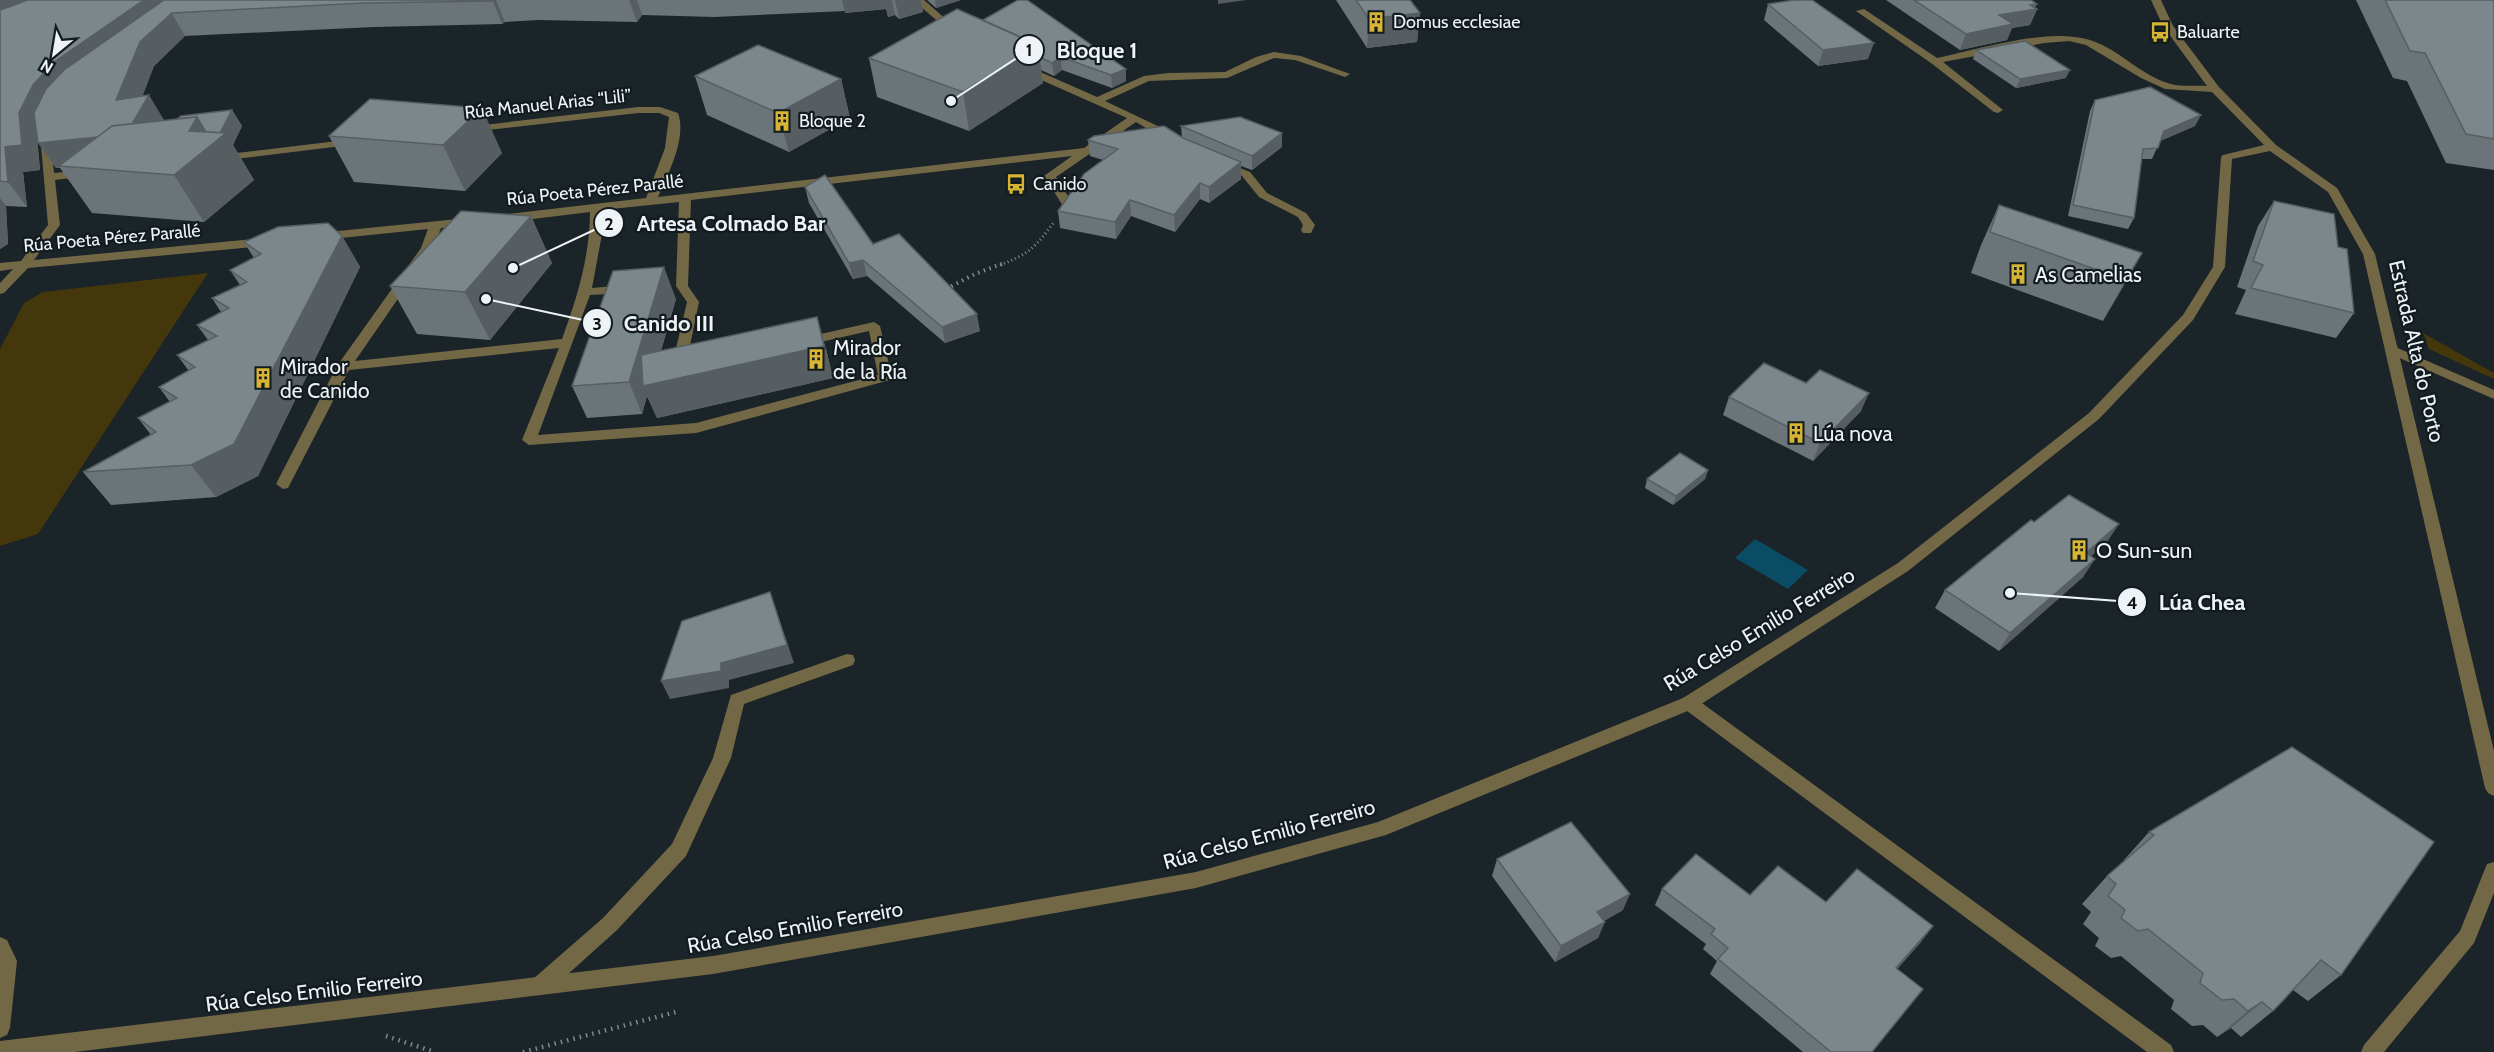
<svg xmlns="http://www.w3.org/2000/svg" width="2494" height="1052" font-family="Cabin,sans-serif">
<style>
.green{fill:#43370b}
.water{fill:#0a4c63}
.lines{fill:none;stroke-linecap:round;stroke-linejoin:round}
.path-far2{stroke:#828a8d;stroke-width:3;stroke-dasharray:1 3;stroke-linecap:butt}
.path-far1{stroke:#828a8d;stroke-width:4;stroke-dasharray:1.5 4.5;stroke-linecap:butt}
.path{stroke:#828a8d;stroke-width:4.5;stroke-dasharray:1.5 5;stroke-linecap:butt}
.lane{fill:#736845;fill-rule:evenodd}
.street{fill:#736845;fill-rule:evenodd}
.wall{fill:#6b7478}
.shaded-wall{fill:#575e62}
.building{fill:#7c878c;stroke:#575e62;stroke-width:1.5}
.labels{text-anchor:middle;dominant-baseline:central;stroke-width:4.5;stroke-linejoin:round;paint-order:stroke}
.far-poi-label{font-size:18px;fill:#edf3f6;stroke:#121b1e;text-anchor:start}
.far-street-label{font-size:18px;fill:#edf3f6;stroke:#121b1e}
.poi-label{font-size:21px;fill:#edf3f6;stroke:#121b1e;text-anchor:start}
.street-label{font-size:21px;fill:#edf3f6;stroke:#121b1e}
.leader{fill:none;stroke:#edf3f6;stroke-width:2}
.callout-dot{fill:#edf3f6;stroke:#121b1e;stroke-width:2}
.mark-label{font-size:18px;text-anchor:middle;font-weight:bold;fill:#111}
.callout-label{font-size:22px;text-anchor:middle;font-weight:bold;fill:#edf3f6;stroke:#121b1e;stroke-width:4.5;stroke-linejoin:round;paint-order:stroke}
</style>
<rect width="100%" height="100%" fill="#1b2428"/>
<!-- green -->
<g class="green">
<polygon points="208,273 38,534 0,546 0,349 24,303 43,292"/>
<polygon points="2423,333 2494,373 2494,379 2429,349"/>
</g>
<!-- water -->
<polygon class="water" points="1755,539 1808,570 1788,589 1735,558"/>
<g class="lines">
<!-- path-far2 -->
<path class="path-far2" d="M1000 265C1029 254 1036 247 1054 222"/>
<!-- path-far1 -->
<polyline class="path-far1" points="946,289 975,274 1004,263"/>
<!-- path -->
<g class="path">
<polyline points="386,1036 435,1052"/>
<polyline points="523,1052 676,1012"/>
</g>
<!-- lane -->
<g class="lane">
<polygon points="2393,346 2494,390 2494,399 2388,353 2386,350"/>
<polygon points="847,654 853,655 855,660 853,665 744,704 731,758 686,856 617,930 547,993 540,995 533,993 530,986 533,979 603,918 672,844 713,758 731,695"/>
<polygon points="1689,696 1695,698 2171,1045 2174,1052 2147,1052 1683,708 1681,703 1683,698"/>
</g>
<!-- street -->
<g class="street">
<polygon points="913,0 924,0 957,29 957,33 951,33"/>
<path d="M2151 0H2161L2173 26 2219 87 2276 145 2337 188 2375 254 2494 751V796L2488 793 2485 788 2363 254 2328 192 2270 151 2232 159 2225 267 2193 320 2099 419 1908 571 1695 708 1386 835 1196 888 713 974 75 1052H0V1041L713 956 1196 872 1378 822 1683 698 1898 563 2089 413 2183 315 2213 267 2221 157 2223 155 2264 145 2212 92 2165 89 2141 78 2086 45 2069 41 2044 43 1943 62 2003 110 1998 113 1994 112 1931 63 1856 11 1864 9 1937 58C1979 49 2049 27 2090 40 2119 49 2141 76 2171 84 2182 87 2196 85 2207 86L2163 26Z"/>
<path d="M1274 52 1301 56 1350 74 1345 77 1295 60 1274 58 1227 78 1149 81 1105 101 1164 129 1175 140 1170 143C1160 139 1147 128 1136 122L1056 177 1073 204 1071 206H1063L1044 176 1072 156 691 200 688 286 699 302 686 365 679 369 672 365 687 302 676 286 679 202 602 210V234L592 288 626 285 632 289 626 293 590 295 538 435 696 423 878 375 869 331 803 346 796 342 803 338 874 322 880 326 892 377 890 380 696 433 529 445 522 440 559 348 349 370 288 488 283 489 276 484 337 366 421 248 428 229 322 240 318 239V233L468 218 474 222 468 226 441 228 433 248 355 361 562 339C577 298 590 256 590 212L507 222 501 218 507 214 646 198 665 148 669 117 659 113H638L470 132 465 129 466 127 638 107H660L678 113C687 138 668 174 658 197L1084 148 1127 118 1021 71V67H1029L1097 97 1144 76 1168 73 1225 72 1256 57Z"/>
<polygon points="45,131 50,134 54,173 86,170 92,173 86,176 55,180 60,225 34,260 265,238 271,242 265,246 28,268 4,293 0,294 0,283 13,269 0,271 0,263 21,261 48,225 40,134"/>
<polygon points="354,139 359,142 358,144 220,161 214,158 220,155"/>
<polygon points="1222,161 1250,172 1267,193 1306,213 1315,225 1311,233 1303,233 1301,230 1303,225 1298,217 1259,197 1242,176 1218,166 1216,164"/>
<polygon points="2494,862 2494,893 2474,943 2384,1052 2361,1052 2364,1045 2460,931 2487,864"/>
<polygon points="0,937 7,940 17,961 10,1028 7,1035 0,1038"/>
</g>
</g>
<!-- wall -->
<g class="wall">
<polygon points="0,0 921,0 923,12 899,19 895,15 888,17 886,9 845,13 845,11 714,17 642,15 637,22 539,20 505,22 502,24 374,27 185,36 154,66 142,96 164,120 163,121 232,110 242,126 233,145 254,180 204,222 92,213 60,168 56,168 38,143 37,137 40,170 23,172 27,207 6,206 8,244 0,249"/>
<polygon points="927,0 961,0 936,8"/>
<polygon points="1336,0 1410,0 1420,13 1417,42 1367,48"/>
<polygon points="1886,0 2031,0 2035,8 2037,9 2030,25 2012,28 2007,40 1960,50"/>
<polygon points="2356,0 2494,0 2494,170 2446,163 2407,81 2393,78"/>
<polygon points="1768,4 1868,59 1818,66 1764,20"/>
<polygon points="957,9 1126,81 1112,88 1062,70 1054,76 1041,70 1043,83 969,131 877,97 869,58"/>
<polygon points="1976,50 2066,78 2016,88 1973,59"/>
<polygon points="695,76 841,79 850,118 789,152 707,115"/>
<polygon points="370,99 502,153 465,191 354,182 329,136"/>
<polygon points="2095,100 2195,126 2160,141 2152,159 2141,159 2134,218 2128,229 2068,216 2090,111"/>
<polygon points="1181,126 1282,147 1252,170 1241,166 1241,179 1209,203 1200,199 1175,232 1131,216 1116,239 1060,228 1058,211 1103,160 1090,156 1088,140 1182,137"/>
<polygon points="805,187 873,244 980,331 945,343 867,276 853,279 809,203"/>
<polygon points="2274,201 2338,247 2354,313 2336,338 2235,314 2246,290 2237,287 2258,226"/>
<polygon points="1999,205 2142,253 2103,321 1971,273 1981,245"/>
<polygon points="531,216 552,263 490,340 417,334 390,286"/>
<polygon points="342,236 360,267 258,476 216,497 111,505 83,472 151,435 138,418 170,402 159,387 189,371 177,355 208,340 197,325 221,312 212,298 240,285 230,270 254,258 244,242"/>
<polygon points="676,299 661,351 826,349 833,378 657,418 647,396 642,414 587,418 572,386"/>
<polygon points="1729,397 1861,411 1813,461 1723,415"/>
<polygon points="1708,470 1705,479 1673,505 1645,488 1647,479"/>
<polygon points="2034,522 2107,542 2091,556 2083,577 1999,651 1935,608 1945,590"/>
<polygon points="2149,832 2341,975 2308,1001 2293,990 2273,1011 2241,1037 2231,1028 2217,1037 2203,1025 2192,1026 2171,1009 2174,1000 2121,956 2111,958 2095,946 2099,938 2083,924 2091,912 2082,904 2107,876 2125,861 2124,860"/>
<polygon points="1497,859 1623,910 1604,921 1598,938 1555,962 1492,876"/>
<polygon points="1662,889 1750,895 1826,902 1921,942 1897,969 1872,1052 1803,1052 1710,974 1717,961 1703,949 1706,944 1655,905"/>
</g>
<!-- shaded-wall -->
<g class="shaded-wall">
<polygon points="0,0 76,0 0,29"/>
<polygon points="144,0 164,0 185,36 154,66 132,124 149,95 164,120 152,141 189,131 197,117 232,110 242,126 233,145 254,180 204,222 174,175 59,166 60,168 56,168 38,143 37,137 40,170 23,172 27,207 8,182 5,147 19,113 33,85 54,62"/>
<polygon points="494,0 496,0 505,22 502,24 493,1"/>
<polygon points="629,0 637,0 642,15 637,22"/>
<polygon points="842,0 884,0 886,9 845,13"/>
<polygon points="884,0 892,0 895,15 888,17"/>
<polygon points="895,0 921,0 923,12 899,19"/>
<polygon points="935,0 961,0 936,8"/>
<polygon points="1218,0 1246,0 1218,4"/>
<polygon points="2037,4 2034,10 2037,9 2030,25 2012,28 2007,40 1960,50 1966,34 1999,15 2030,5"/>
<polygon points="1420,13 1417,42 1367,48 1369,19"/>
<polygon points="1874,43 1868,59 1818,66 1823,50"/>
<polygon points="1038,45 1043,83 969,131 963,92"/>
<polygon points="1061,57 1062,70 1054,76 1052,63"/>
<polygon points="1126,69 1126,81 1112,88 1111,75"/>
<polygon points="2070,70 2066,78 2016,88 2020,79"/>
<polygon points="841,79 850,118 789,152 778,113"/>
<polygon points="482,108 502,153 465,191 443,145"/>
<polygon points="2201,115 2195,126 2158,142 2164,131"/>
<polygon points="1282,133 1282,147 1252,170 1252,156"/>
<polygon points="1241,162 1241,179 1209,203 1209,187"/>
<polygon points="1200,183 1200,199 1175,232 1174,215"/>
<polygon points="0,198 6,206 8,244 0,249"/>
<polygon points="1130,200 1131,216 1116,239 1115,222"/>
<polygon points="531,216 552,263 490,340 465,292"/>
<polygon points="342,236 360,267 258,476 216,497 191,465"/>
<polygon points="2142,253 2119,294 2103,321 2126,280"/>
<polygon points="863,260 867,276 853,279 849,263"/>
<polygon points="664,267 676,299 651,384 817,317 826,349 833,378 657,418 647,396 642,414 629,382"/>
<polygon points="977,314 980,331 945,343 942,327"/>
<polygon points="1869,393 1861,411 1813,461 1820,443"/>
<polygon points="1708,470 1705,479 1673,505 1676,496"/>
<polygon points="2119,524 2107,542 2074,571 2086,553"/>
<polygon points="2095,559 2083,577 1999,651 2010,633"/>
<polygon points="770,592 794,663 729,680 729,688 670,699 661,681 721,663"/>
<polygon points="1630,894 1623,910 1591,928 1597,912"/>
<polygon points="1605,922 1598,938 1555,962 1561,946"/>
<polygon points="1933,926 1921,942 1885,983 1896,968"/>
<polygon points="2262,1002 2231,1028 2217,1037 2248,1011"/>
</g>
<!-- building -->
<g class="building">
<polygon points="28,0 144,0 54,62 33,85 19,113 22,145 5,147 8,182 0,181 0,10"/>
<polygon points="164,0 494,0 493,1 363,3 172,13 140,42 116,100 149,95 132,124 112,126 98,137 38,143 34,113 46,89 64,70"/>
<polygon points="1018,0 1027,0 1126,69 1111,75 1061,57 1052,63 1040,57 1038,45 983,20"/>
<polygon points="1356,0 1410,0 1420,13 1369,19"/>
<polygon points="1794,0 1812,0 1874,43 1823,50 1768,4"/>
<polygon points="1914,0 2031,0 2037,4 2030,5 2037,9 1999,15 2013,24 1966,34"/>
<polygon points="2385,0 2494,0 2494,139 2466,134 2425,53 2410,51"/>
<polygon points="957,9 1038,45 963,92 869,58"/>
<polygon points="2025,41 2070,70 2020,79 1976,50"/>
<polygon points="758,45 841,79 778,113 695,76"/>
<polygon points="2150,87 2201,115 2164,131 2158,148 2143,149 2134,218 2073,205 2095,100"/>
<polygon points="370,99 482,108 443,145 329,136"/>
<polygon points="232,110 220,133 206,132 197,117 177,119 181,116"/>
<polygon points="197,117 189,131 226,133 174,175 59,166 112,126"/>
<polygon points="1240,117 1282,133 1252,156 1181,126"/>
<polygon points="1164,126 1183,138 1241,162 1209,187 1200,183 1174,215 1130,200 1115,222 1058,211 1084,174 1118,149 1088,140 1094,136"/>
<polygon points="825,175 873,244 899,234 977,314 942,327 863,260 849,263 805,187"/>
<polygon points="2274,201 2334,214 2338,247 2347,249 2354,313 2251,288 2263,265 2253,261"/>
<polygon points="1999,205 2142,253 2126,280 1990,232"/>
<polygon points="461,211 531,216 465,292 390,286"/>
<polygon points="328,223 342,236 234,444 191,465 83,472 156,432 138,418 177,398 159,387 195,367 177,355 217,336 197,325 229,308 212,298 247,282 230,270 261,254 244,242 278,227"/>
<polygon points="664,267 629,382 572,386 613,271"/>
<polygon points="817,317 824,346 643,386 641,355"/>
<polygon points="1764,363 1806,383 1820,370 1869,393 1820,443 1729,397"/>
<polygon points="1680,453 1708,470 1676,496 1647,479"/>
<polygon points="2069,495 2119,524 2086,553 2095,559 2010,633 1945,590 2031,520 2034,522"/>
<polygon points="770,592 787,645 721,663 721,671 661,681 682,621"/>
<polygon points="2292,747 2434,842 2341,975 2321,960 2273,1011 2262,1002 2248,1011 2234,999 2222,1000 2200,983 2203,973 2148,929 2138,931 2121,918 2125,910 2108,896 2116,884 2107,876 2154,835 2149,832"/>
<polygon points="1571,822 1630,894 1597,912 1605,922 1561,946 1497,859"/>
<polygon points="1696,854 1750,895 1778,866 1826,902 1857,869 1933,926 1896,968 1923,989 1872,1052 1831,1052 1718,959 1728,948 1711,934 1715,929 1662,889"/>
</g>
<!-- icons -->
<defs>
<g id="building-bare" transform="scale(1.62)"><path d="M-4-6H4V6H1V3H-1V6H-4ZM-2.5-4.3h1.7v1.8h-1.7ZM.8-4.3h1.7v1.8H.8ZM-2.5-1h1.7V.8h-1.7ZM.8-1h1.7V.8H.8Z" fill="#d7b434" stroke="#121b1e" stroke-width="2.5" paint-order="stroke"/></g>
<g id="bus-bare" transform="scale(1.62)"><path d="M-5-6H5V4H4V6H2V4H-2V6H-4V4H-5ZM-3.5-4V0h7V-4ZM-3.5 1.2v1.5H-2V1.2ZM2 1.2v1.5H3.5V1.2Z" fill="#d7b434" stroke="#121b1e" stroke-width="2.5" paint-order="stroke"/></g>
</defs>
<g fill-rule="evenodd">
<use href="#building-bare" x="1376" y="22"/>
<use href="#bus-bare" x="2160" y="32"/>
<use href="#building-bare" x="782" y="121"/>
<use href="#bus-bare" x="1016" y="184"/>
<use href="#building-bare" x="2018" y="274"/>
<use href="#building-bare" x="816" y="359"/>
<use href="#building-bare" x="263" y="378"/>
<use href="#building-bare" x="1796" y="433"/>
<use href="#building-bare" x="2079" y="550"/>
</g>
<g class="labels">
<!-- far-poi labels -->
<g class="far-poi-label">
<text x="1393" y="22">Domus ecclesiae</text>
<text x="2177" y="32">Baluarte</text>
<text x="799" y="121">Bloque 2</text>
<text x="1033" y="184">Canido</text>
</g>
<!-- far-street labels -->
<g class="far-street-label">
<text transform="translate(548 104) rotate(-6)">Rúa Manuel Arias “Lili”</text>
<text transform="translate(595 190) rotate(-6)">Rúa Poeta Pérez Parallé</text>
<text transform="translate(112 238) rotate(-5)">Rúa Poeta Pérez Parallé</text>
</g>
<!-- poi labels -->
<g class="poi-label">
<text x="2035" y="274">As Camelias</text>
<text x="833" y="347">Mirador<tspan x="833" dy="24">de la Ría</tspan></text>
<text x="280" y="366">Mirador<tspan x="280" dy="24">de Canido</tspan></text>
<text x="1813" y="433">Lúa nova</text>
<text x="2096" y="550">O Sun-sun</text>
</g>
<!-- street labels -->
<g class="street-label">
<text transform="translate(2417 351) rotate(77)">Estrada Alta do Porto</text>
<text transform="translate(1759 629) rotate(-31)">Rúa Celso Emilio Ferreiro</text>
<text transform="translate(1269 834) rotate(-15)">Rúa Celso Emilio Ferreiro</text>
<text transform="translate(795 927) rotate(-10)">Rúa Celso Emilio Ferreiro</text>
<text transform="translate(314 991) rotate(-7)">Rúa Celso Emilio Ferreiro</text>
</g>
</g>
<!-- callouts -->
<path class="leader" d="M951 101L1029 50M513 268L609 223M486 299L597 323M2010 593L2132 602"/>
<g class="callout-dot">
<circle cx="951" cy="101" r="6"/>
<circle cx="513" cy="268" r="6"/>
<circle cx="486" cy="299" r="6"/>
<circle cx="2010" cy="593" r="6"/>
<circle cx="1029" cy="50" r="15"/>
<circle cx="609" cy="223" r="15"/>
<circle cx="597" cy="323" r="15"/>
<circle cx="2132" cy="602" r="15"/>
</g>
<g class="mark-label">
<text x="1029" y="56">1</text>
<text x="609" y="230">2</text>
<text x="597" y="330">3</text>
<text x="2132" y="609">4</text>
</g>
<g class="callout-label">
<text x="1097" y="58">Bloque 1</text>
<text x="731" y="231">Artesa Colmado Bar</text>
<text x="669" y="331">Canido III</text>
<text x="2202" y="610">Lúa Chea</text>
</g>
<!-- north arrow -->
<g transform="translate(54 54) rotate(210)" stroke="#121b1e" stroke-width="4.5" paint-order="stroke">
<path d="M0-4.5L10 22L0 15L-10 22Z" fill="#edf3f6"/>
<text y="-9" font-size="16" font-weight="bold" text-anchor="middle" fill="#edf3f6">N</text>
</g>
</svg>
